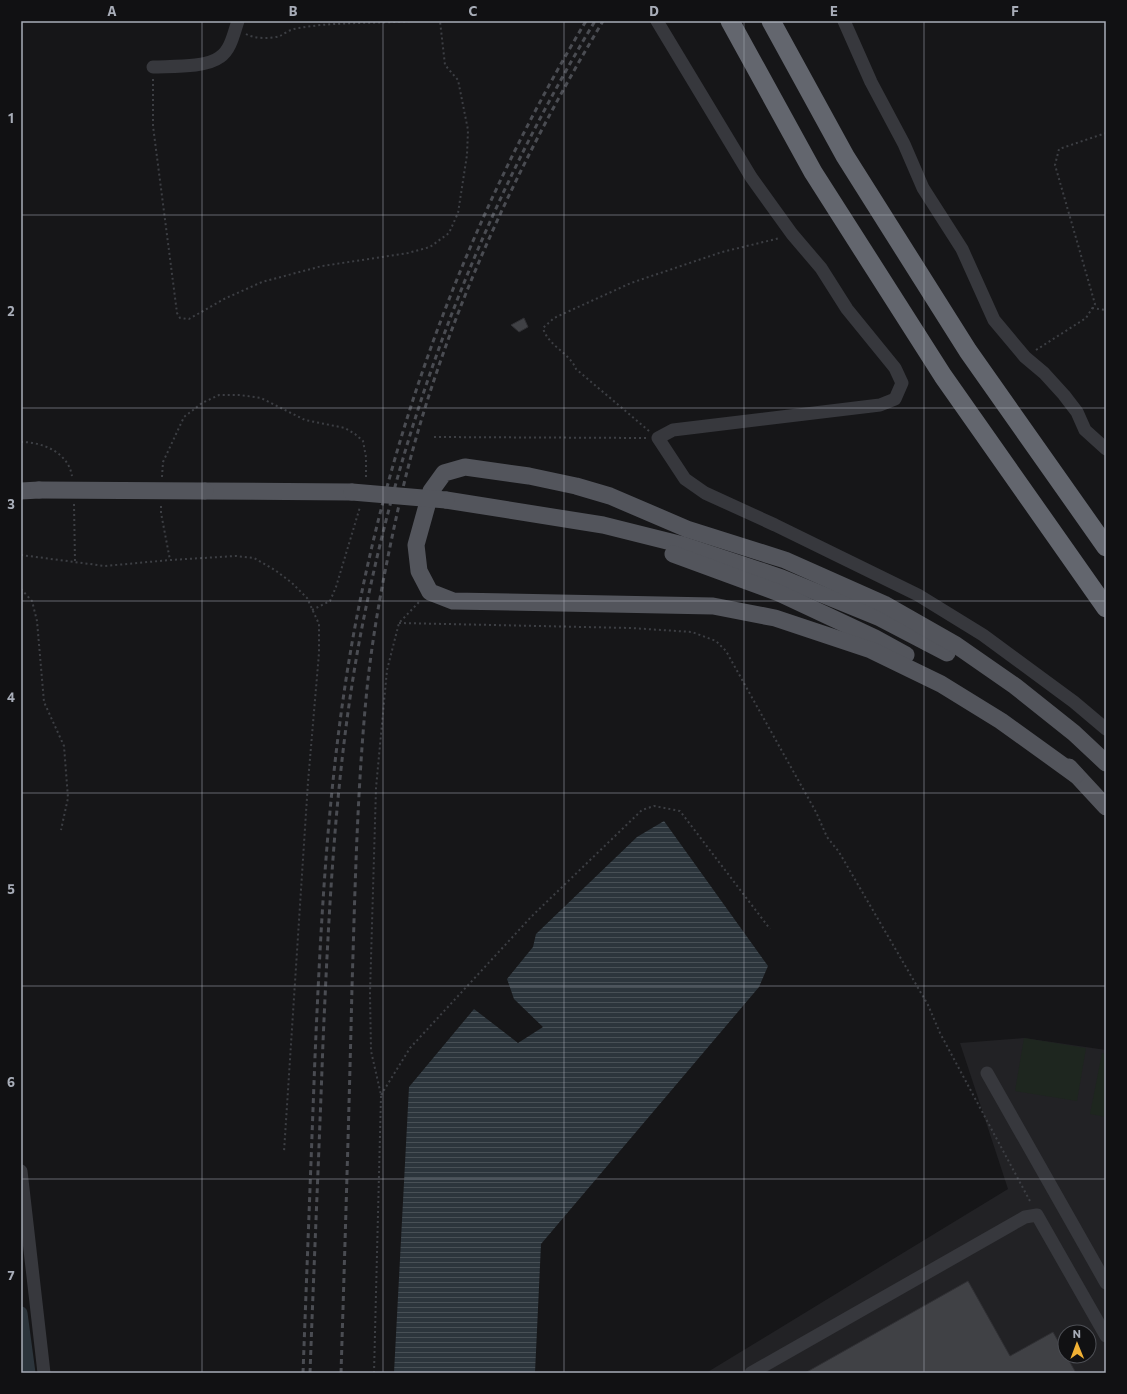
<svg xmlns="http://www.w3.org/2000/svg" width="1127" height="1394" font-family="Commissioner,sans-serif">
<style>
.built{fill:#222225;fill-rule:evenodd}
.pitch{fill:#1e261f}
.water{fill:url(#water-rules)}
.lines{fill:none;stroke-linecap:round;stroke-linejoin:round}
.canal{stroke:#2c353c;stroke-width:13}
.building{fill:#404145;stroke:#303034}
.path{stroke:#3d3f44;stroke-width:2;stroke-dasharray:2 3;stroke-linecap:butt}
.minor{stroke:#37383d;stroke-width:13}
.major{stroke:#53555c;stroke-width:17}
.highway{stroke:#63666e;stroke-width:19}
.rail{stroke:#4a4c52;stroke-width:3;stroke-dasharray:5 4;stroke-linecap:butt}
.major-bridge{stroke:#53555c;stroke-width:17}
.grid{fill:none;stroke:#a8adb8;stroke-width:1;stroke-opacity:0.55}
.neatline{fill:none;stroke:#a8adb8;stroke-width:1.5}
.grid-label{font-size:13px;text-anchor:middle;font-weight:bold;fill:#a8adb8}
</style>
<defs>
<pattern id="water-rules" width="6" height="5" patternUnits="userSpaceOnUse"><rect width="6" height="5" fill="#2c353c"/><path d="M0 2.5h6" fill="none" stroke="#485056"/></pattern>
</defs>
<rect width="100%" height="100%" fill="#161618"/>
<!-- built -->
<path class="built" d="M1024 1038 1106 1050V1373H706L1008 1189 960 1043ZM1065 1332H1089V1356H1065Z"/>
<!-- pitch -->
<g class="pitch">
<polygon points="1024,1038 1086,1048 1077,1101 1015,1091"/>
<polygon points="1102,1053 1106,1054 1106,1117 1090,1114"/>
</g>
<!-- water -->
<polygon class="water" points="664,821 768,966 759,987 541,1244 535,1373 394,1373 409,1087 474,1009 518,1043 543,1027 514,999 507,979 533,947 536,934 637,837"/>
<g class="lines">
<!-- canal -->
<polyline class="canal" points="21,1313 29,1373"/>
</g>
<!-- building -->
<g class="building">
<polygon points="524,318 528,327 519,332 511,325"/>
<polygon points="968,1281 1010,1356 1053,1332 1076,1373 805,1373"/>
</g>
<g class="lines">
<!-- path -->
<g class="path">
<path d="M246 34C255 39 270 39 280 36 284 34 289 30 294 29 333 21 374 24 414 21"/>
<polyline points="153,79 153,126 177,313 180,318 189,319 224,299 262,282 322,266 408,253 430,247 449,233 458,213 467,155 468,130 458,80 445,65 440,21"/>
<polyline points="1092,308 1106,310"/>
<polyline points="1036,350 1086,318 1095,304 1055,165 1059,149 1106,133"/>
<path d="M649 431 576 369C569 352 548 346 543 328L554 318 631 283 722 252 780 238"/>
<polyline points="434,437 647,438"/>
<path d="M21 442C42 442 68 452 72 476"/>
<polyline points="162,477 163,462 184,417 202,403 219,395 240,395 261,398 305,420 345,428 355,434 363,441 366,457 366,479"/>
<polyline points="74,504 75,562"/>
<polyline points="161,506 161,513 170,560"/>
<polyline points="21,555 105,566 170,560 236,556 254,558 275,570 292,583 307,598 319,624 319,653 308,782 284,1152"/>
<polyline points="21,589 32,601 37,621 44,702 64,746 68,798 61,830"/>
<polyline points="312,610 330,601 336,587 360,507"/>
<polyline points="399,623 631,628 692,632 716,641 726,651 816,812 827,837 839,852 928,1005 940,1033 1031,1203"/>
<polyline points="381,1095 410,1048 531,917 642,810 654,806 680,811 770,929"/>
<polyline points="374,1373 381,1095 371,1051 370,993 376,788 387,670 399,623 420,601"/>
</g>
<!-- minor -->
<g class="minor">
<polyline points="657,21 751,177 792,234 821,268 847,309 895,368 902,383 895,399 880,405 673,430 658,438 685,479 705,493 775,525 918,595 983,635 1074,702 1106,729"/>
<polyline points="844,21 871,82 904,144 923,188 962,249 994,320 1025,357 1044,373 1064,395 1077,412 1085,430 1106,449"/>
<path d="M153 67C171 66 206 68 220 57 231 50 234 32 238 21"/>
<polyline points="987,1073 1106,1283"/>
<polyline points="21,1171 44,1373"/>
<polyline points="751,1373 1025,1217 1037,1215 1106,1336"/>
</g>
<!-- major -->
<g class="major">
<polyline points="21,491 39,490"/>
<polyline points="205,491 352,492"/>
<polyline points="446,500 603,525 683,545 782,578 880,618 947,653"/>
<polyline points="673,554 779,593 875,638 906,655"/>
<polyline points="1069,767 1106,807"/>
<polyline points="1076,775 1001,721 941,684 871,650 775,618 713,606 453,601 430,592 419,571 416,545 431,491 444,473 465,467 529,476 576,486 610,496 687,529 785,560 884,604 956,645 1015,686 1074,733 1106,763"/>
</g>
<!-- highway -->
<g class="highway">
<polyline points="730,21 813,172 943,376 1106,608"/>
<polyline points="771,21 845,156 968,351 1106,547"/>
</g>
<!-- rail -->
<g class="rail">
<path d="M303 1373C307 1268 311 1162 315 1057 321 918 328 780 352 643 391 424 471 212 586 21"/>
<path d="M310 1373C314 1263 319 1153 323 1042 329 909 335 775 359 643 400 423 479 213 595 21"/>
<path d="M341 1373C345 1244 349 1115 352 987 355 891 357 794 366 699 372 634 385 568 399 505 437 336 514 169 603 21"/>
</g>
<!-- major-bridge -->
<g class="major-bridge">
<polyline points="39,490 205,491"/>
<polyline points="352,492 446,500"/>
</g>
</g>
<!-- grid -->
<path class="grid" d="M202 21V1373M383 21V1373M564 21V1373M744 21V1373M924 21V1373M21 215H1106M21 408H1106M21 601H1106M21 793H1106M21 986H1106M21 1179H1106"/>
<!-- border -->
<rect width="1127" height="1394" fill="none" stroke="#111113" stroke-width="44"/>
<!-- north arrow -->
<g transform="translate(1077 1344) rotate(359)"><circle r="19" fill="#111113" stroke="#4d4f55"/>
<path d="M0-3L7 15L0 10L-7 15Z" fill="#f2b134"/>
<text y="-6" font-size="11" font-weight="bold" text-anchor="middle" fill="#a8adb8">N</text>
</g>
<rect x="22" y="22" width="1083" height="1350" class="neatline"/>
<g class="grid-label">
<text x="112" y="16">A</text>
<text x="293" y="16">B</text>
<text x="473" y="16">C</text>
<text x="654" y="16">D</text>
<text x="834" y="16">E</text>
<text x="1015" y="16">F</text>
<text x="11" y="123">1</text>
<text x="11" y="316">2</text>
<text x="11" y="509">3</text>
<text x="11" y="702">4</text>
<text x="11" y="894">5</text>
<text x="11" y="1087">6</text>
<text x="11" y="1280">7</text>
</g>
</svg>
